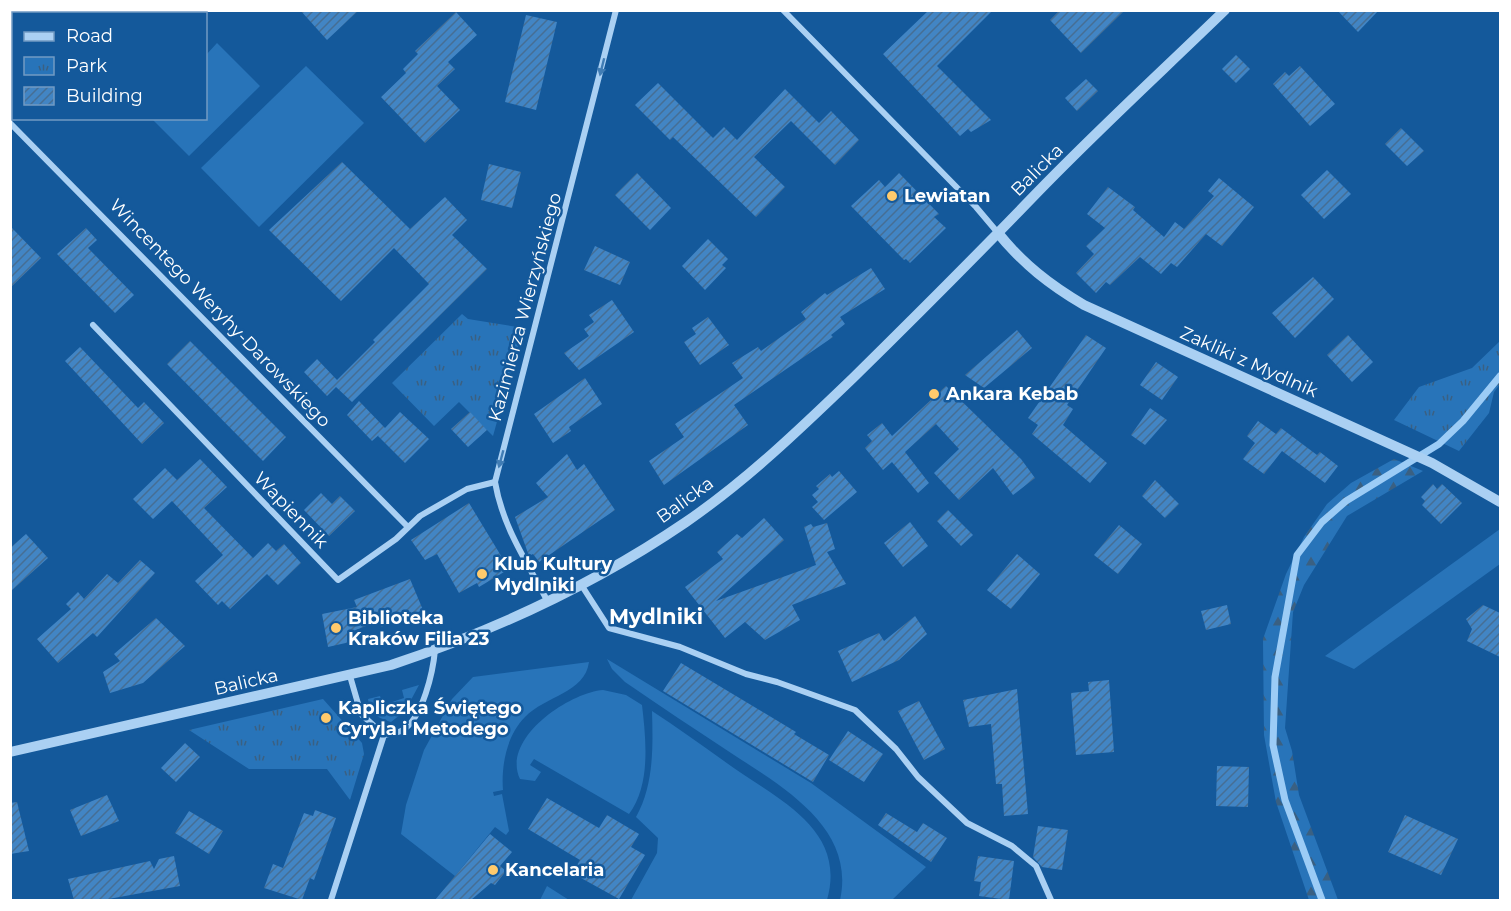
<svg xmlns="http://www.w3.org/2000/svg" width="1511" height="911" font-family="Montserrat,sans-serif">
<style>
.green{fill:#2874b9}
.forest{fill:url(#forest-firs)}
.park{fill:url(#park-tufts)}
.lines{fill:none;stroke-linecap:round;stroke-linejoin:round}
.stream{stroke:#9cccf6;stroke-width:7}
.building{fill:url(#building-hatch)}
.minor{stroke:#aad0f3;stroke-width:6}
.tertiary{stroke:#aad0f3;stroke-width:10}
.oneway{fill:#417db5}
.poi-dot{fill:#ffca6c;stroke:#14599b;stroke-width:2}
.labels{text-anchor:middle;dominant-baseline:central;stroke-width:5;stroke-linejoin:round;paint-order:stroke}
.street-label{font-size:18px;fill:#fff;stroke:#14599b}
.poi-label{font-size:18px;font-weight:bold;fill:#fff;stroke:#14599b;text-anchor:start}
.quarter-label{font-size:21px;font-weight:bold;fill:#fff;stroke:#14599b}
</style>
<defs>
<pattern id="forest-firs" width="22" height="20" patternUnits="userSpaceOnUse" patternTransform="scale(1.5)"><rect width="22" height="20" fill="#2874b9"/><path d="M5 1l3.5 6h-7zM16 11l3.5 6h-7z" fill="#3a6082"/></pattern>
<pattern id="park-tufts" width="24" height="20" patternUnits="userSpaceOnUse" patternTransform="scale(1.5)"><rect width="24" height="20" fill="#2874b9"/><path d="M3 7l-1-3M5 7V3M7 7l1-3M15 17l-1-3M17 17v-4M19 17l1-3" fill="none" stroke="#3a6082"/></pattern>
<pattern id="building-hatch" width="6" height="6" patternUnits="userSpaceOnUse" patternTransform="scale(1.5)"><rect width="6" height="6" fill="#4285c4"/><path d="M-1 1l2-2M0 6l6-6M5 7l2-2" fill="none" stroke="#466e94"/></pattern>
</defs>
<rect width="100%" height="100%" fill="#14599b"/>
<!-- green -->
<g class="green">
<polygon points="217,43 260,86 189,156 152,119 206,118 206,55"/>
<polygon points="306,66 364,123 259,227 201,168"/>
<polygon points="1500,529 1500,564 1354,669 1325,656"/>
<path d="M607 659 811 783 926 867 892 900H840C856 828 783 787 731 753 696 730 660 706 625 682L612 669Z"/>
<path d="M589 662C585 693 545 696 525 717 507 735 501 765 503 790L493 792 494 796 502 794 509 831 506 835 495 827 455 876 401 834 406 805 424 750 452 699 473 677Z"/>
<path d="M419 685 405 711 391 722C378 718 370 714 368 699L380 696 383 705 404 698 402 690Z"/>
<path d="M603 690 626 695 642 705C646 739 651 785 629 814L534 759 530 765 541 772 535 781 520 779C501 739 568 693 603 690Z"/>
<path d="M652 711C677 727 700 744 724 761 772 797 848 826 827 900H631L657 853 658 838 636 817C654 785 653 747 652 711Z"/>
<polygon points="547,886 569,900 540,900"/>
</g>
<!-- forest -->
<polygon class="forest" points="1394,459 1423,471 1347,516 1304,585 1293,612 1285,728 1292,751 1299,795 1338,900 1309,900 1276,802 1264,735 1263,639 1286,574 1304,537 1327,504 1351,483"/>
<!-- park -->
<g class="park">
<polygon points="462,314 468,319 523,328 493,436 459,402 434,426 392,383"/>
<polygon points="1500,341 1500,384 1494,392 1489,413 1459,451 1394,420 1419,387 1472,368"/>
<polygon points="323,699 362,743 364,754 350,800 327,769 249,769 189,730"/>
</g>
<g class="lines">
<!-- stream -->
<polyline class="stream" points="1322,900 1285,800 1273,745 1275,677 1297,555 1322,522 1346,501 1439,444 1463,421 1500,376"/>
</g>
<!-- building -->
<g class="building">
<polygon points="300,10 359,10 327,40"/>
<polygon points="929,10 993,10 937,66 991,120 971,132 968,129 960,136 883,54"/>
<polygon points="1060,10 1125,10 1081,53 1050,20"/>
<polygon points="1337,10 1379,10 1358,32"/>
<polygon points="456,12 477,35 448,62 455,69 437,86 460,110 425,143 381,97 406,73 403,69 418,54 415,51"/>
<polygon points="526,15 557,22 536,110 505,102"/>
<polygon points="1236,55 1250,69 1236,83 1222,69"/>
<polygon points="1300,66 1335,104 1310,126 1273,84 1285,72 1289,76"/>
<polygon points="1086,79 1098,91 1077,111 1065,98"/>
<polygon points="658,83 713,138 724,127 737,140 785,89 819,123 831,111 859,140 835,165 791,121 754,157 785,187 756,217 673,137 670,140 635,105"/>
<polygon points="1401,128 1424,151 1407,166 1385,144"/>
<polygon points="342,162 410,229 445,197 467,220 452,235 487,269 352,402 336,387 327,396 304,372 317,359 337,380 375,342 373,340 429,284 394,248 341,301 269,230"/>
<polygon points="489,164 521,172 512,208 481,200"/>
<polygon points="1327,170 1351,194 1324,219 1301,195"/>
<polygon points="637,173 671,208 650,230 615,195"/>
<polygon points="899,173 939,214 934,217 946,228 910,263 906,259 904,260 851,206 879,180 885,187"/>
<polygon points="1219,178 1254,207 1222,246 1206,234 1177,267 1171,263 1161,274 1140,257 1110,285 1106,282 1096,293 1076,273 1094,254 1086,246 1105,228 1087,214 1108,187 1135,207 1133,210 1164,237 1175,222 1184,229 1214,196 1208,191"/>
<polygon points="10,226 41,258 10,288"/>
<polygon points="86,228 97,240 88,248 134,295 115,313 57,254"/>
<polygon points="708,239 728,259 722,265 726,268 705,290 682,266"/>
<polygon points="595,246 630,262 620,285 584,270"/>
<polygon points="871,268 885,289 840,317 845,324 831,335 833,337 734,405 748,425 664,485 649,461 684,437 675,424 743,378 732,363 758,347 761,351 806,319 801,312 825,293 827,295"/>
<polygon points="1313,277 1334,299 1295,338 1272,313"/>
<polygon points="612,300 634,332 579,370 564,353 589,336 584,329 594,322 589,315"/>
<polygon points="708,317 729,345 700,365 684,342 696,334 692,328"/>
<polygon points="1017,330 1032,348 984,388 965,375"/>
<polygon points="1086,335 1106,348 1067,405 1073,409 1063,425 1107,463 1090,483 1032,434 1038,425 1028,418"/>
<polygon points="1348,335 1373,362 1352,382 1327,355"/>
<polygon points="190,341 286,437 263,461 167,364"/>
<polygon points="80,347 138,408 144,402 164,423 142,444 65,361"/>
<polygon points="1156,362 1178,377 1162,400 1140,385"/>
<polygon points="585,378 602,404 569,427 571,431 553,443 534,414"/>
<polygon points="946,386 1021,459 1035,478 1013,495 993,468 959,500 934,473 959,449 936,424 905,452 929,483 918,493 892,462 883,470 865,448 872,441 867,435 882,423 892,436"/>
<polygon points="359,401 385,428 400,412 429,439 405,463 378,436 380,434 372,441 347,415"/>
<polygon points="1150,408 1167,420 1145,445 1131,435"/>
<polygon points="470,412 487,430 468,447 451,429"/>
<polygon points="1258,421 1276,434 1281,428 1317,455 1320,452 1338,466 1325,483 1282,451 1264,474 1243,459 1255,443 1247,436"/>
<polygon points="567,454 577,470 584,464 615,510 539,562 533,554 529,556 515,517 548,497 536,483"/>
<polygon points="200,459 227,487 204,508 253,558 268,543 276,551 284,544 301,563 278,585 267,574 230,609 222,601 218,605 195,581 223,555 172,501 153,519 133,499 165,468 177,480"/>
<polygon points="839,471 857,492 824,520 812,507 818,502 812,495 819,489 816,486 830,474 832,477"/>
<polygon points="1155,480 1179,504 1165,518 1142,496"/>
<polygon points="1433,484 1437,489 1442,484 1462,503 1441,524 1422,505 1425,501 1421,497"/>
<polygon points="321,493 332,504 340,496 355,511 329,536 304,510"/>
<polygon points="469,503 509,569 479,587 477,583 459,593 437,554 425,560 411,540"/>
<polygon points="948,510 973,535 961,546 937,521"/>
<polygon points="764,518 784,540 716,601 816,565 804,527 811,524 813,527 827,523 835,549 827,552 846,584 792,605 800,620 765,640 745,622 725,638 685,587 723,559 717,552 737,534 742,538"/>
<polygon points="910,522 928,546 903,567 884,543"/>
<polygon points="1119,525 1142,544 1118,574 1094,555"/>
<polygon points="26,534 48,558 10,592 10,548"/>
<polygon points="1017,554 1040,574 1011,609 987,590"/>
<polygon points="140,560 155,573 97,637 93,633 58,663 37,639 71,609 66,604 78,592 84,599 107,574 118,583"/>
<polygon points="410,579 423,610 381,627 379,621 348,633 350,642 328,647 322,614 357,607 354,600"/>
<polygon points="1227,605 1231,624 1206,630 1201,611"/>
<polygon points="1483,605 1500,613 1500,657 1467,641 1472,629 1466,619"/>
<polygon points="915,616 927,634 899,660 852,682 838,651 879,633 884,641"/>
<polygon points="156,618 185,646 143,683 110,693 103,672 120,661 114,654"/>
<polygon points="681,663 796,732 794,734 829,755 813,782 663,691"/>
<polygon points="1109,680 1114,752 1076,755 1071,693 1089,691 1088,682"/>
<polygon points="1017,689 1028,814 1004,816 1002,784 996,784 991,724 969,727 963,700"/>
<polygon points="919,701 945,749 924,760 898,711"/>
<polygon points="848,731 883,754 864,782 829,760"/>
<polygon points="185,743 200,757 176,782 161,768"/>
<polygon points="1217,766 1249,767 1248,807 1216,806"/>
<polygon points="107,795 119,821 81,836 70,810"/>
<polygon points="547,798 599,828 607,815 639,834 631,847 645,855 619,899 572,873 580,860 528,829"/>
<polygon points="17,802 29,851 10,854 10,803"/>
<polygon points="315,810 336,818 314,880 310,878 302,900 264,888 273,864 283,868 304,813 313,816"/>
<polygon points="189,811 223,831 209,854 175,833"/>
<polygon points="886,813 917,832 923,823 947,838 931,862 878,825"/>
<polygon points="1405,815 1458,839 1441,875 1388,852"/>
<polygon points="1038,826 1068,830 1062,870 1042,867 1033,857"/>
<polygon points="490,834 512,852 500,866 506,871 495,885 491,883 471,900 435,900"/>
<polygon points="174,856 180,886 103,900 74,900 68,879 150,861 154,869 159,859"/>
<polygon points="978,856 1014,861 1009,900 979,896 981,882 974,881"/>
</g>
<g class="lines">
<!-- minor -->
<g class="minor">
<polyline points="783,10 976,207 998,233"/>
<polyline points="10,123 407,526"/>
<polyline points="93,325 338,580 396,539 420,516 467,489 495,482"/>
<polyline points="582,586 609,628 680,647 746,674 777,682 855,710 896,749 918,777 967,823 1012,846 1036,866 1051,900"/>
<path d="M548 602C527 562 503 528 495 482L616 10"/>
<path d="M350 676 361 714 384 735C390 734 398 733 403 730 423 717 433 672 435 650"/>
<polyline points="331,900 384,735"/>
</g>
<!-- tertiary -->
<g class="tertiary">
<path d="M998 233C1023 264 1050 285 1084 305L1432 463 1500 502"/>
<path d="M10 752 391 665C496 630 595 584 686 522 747 480 800 429 853 378 912 320 970 262 1028 202 1091 136 1159 74 1225 10"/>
</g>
</g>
<!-- one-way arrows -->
<defs><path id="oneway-solid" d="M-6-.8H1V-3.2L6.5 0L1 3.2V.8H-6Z" transform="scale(1.5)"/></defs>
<g class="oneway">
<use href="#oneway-solid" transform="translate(602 67) rotate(104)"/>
<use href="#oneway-solid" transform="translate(501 459) rotate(105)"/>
</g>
<!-- markers -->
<g class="poi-dot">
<circle cx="892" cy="196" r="6"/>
<circle cx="934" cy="394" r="6"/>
<circle cx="482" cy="574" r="6"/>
<circle cx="336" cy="628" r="6"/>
<circle cx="326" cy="718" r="6"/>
<circle cx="493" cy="870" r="6"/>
</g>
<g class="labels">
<!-- street labels -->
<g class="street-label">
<text transform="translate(1037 170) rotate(-45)">Balicka</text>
<text transform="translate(525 307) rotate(-75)">Kazimierza Wierzyńskiego</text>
<text transform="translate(220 313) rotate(46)">Wincentego Weryhy-Darowskiego</text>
<text transform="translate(1249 362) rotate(24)">Zakliki z Mydlnik</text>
<text transform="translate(685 500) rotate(-36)">Balicka</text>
<text transform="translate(291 510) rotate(46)">Wapiennik</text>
<text transform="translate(246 682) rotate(-13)">Balicka</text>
</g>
<!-- poi labels -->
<g class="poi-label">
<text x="904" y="196">Lewiatan</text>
<text x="946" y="394">Ankara Kebab</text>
<text x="494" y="564">Klub Kultury<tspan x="494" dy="21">Mydlniki</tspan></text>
<text x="348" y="618">Biblioteka<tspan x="348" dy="21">Kraków Filia 23</tspan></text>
<text x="338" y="708">Kapliczka Świętego<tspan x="338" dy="21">Cyryla i Metodego</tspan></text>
<text x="505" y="870">Kancelaria</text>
</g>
<!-- quarter labels -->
<g class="quarter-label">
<text x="656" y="616">Mydlniki</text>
</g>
</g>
<!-- border -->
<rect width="1511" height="911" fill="none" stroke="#ffffff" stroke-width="24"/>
<!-- legend -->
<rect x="12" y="12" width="195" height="108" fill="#14599b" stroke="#729bc3" stroke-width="1.5"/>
<rect x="24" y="32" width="30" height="9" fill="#aad0f3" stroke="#729bc3" stroke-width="1.5"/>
<text x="66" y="42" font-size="18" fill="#ffffff">Road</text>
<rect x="24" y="57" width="30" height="18" fill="url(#park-tufts)" stroke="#729bc3" stroke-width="1.5"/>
<text x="66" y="72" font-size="18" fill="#ffffff">Park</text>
<rect x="24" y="87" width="30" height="18" fill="url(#building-hatch)" stroke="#729bc3" stroke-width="1.5"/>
<text x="66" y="102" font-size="18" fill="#ffffff">Building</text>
</svg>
